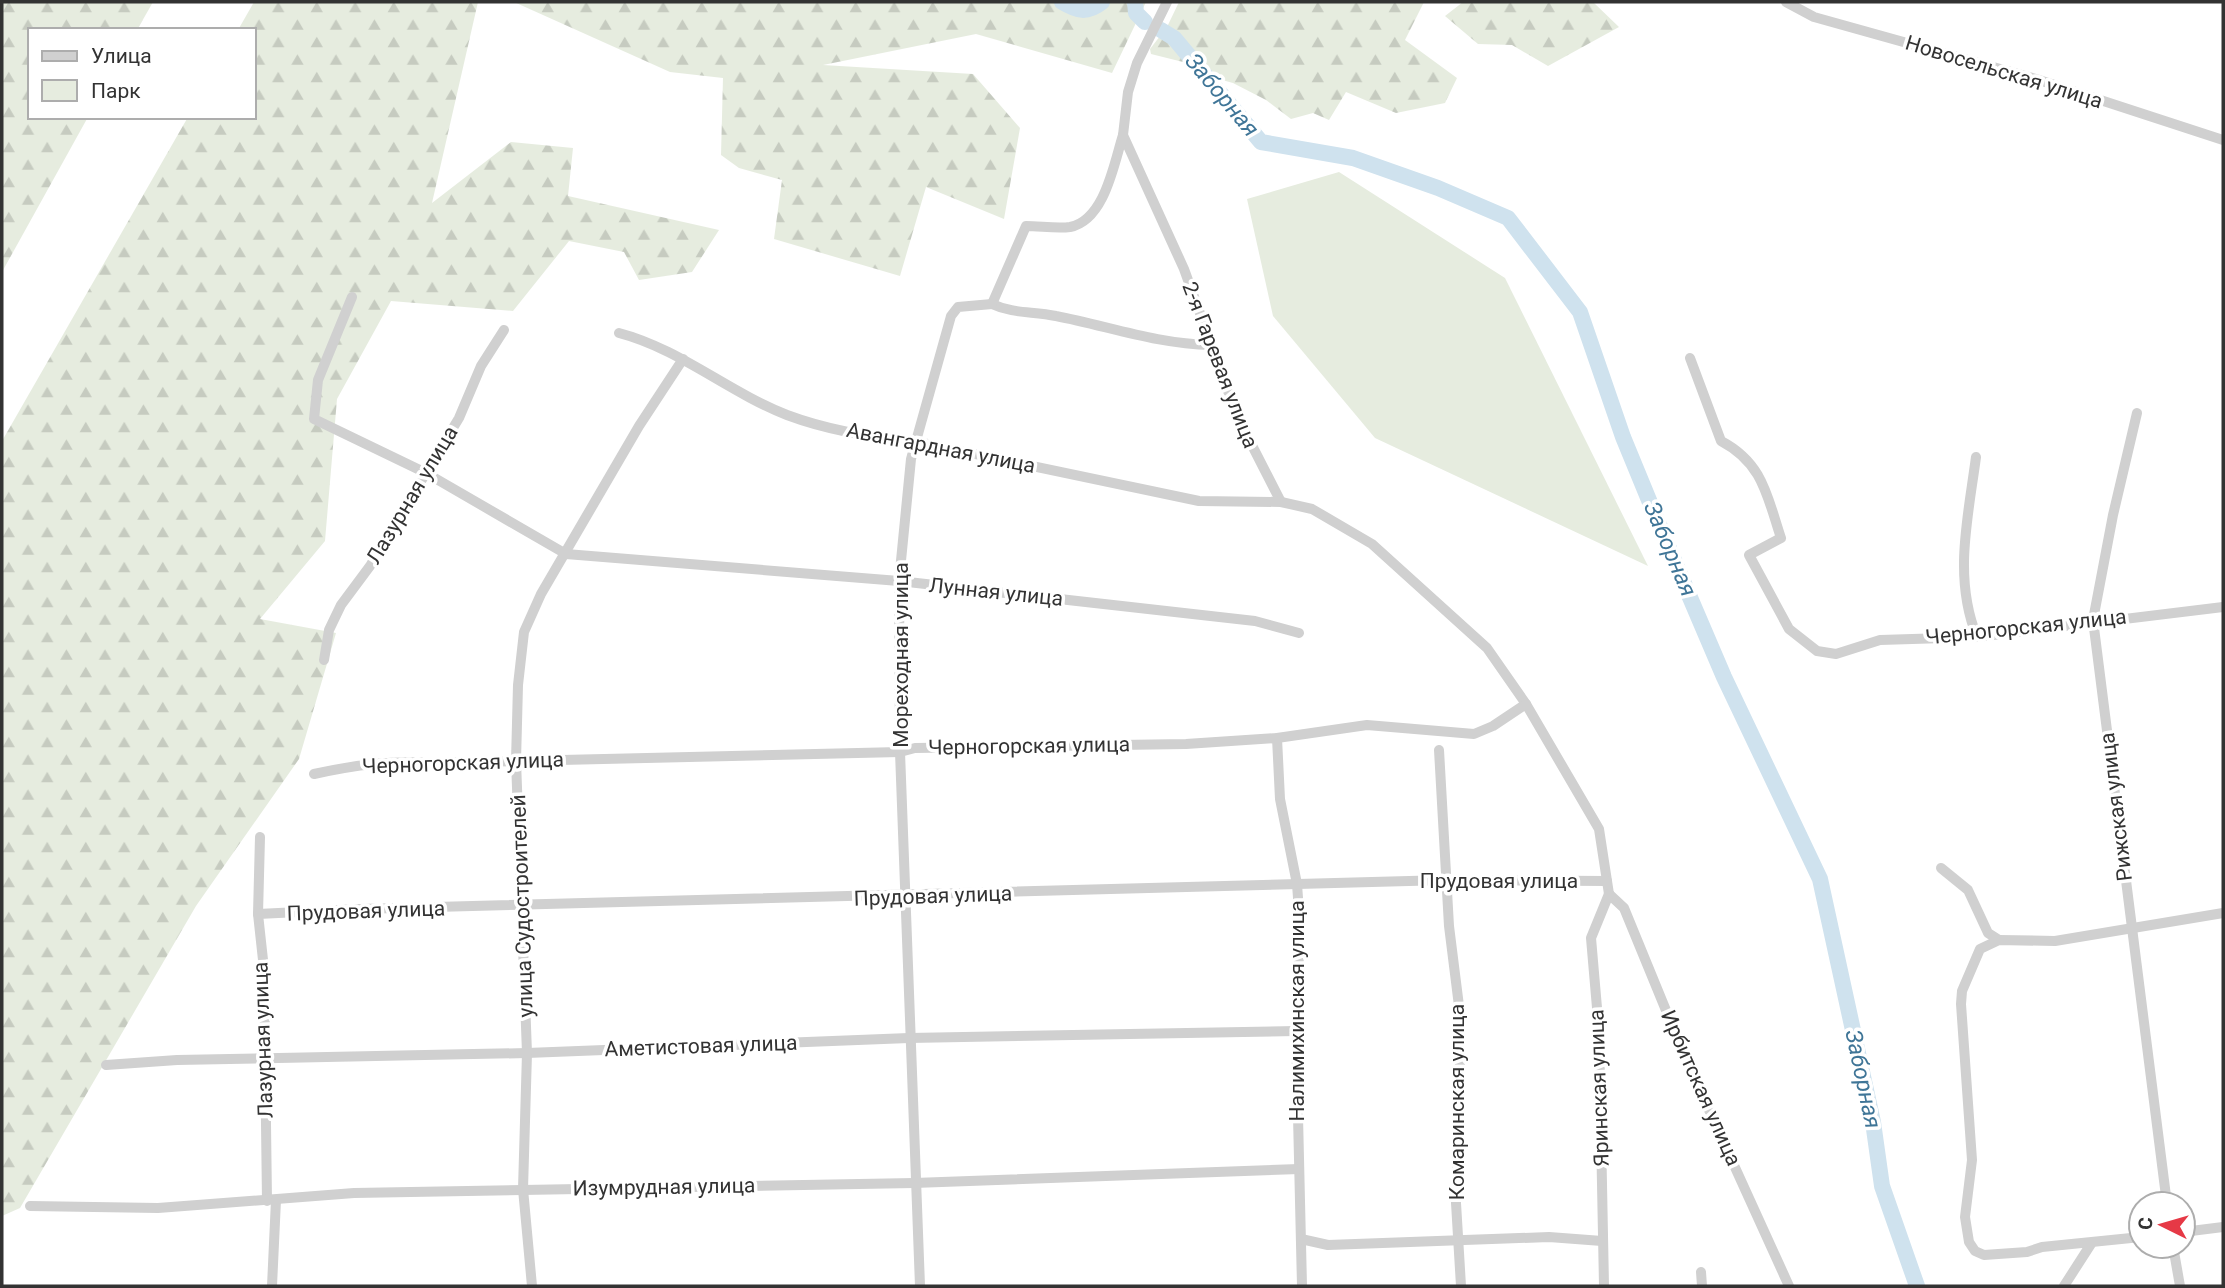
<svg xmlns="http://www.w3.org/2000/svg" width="2225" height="1288" font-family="Roboto,sans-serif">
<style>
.green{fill:#e6ecdf}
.forest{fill:url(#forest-firs)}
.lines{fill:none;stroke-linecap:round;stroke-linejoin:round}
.river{stroke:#cfe2ee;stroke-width:16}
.minor{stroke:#d0d0d0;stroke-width:10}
.labels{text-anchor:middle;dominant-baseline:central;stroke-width:7;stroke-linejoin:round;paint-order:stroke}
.street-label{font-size:21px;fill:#333;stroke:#fff}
.water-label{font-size:23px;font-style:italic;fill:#3f7597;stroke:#fff}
</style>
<defs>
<pattern id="forest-firs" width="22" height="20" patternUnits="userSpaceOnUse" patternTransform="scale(1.75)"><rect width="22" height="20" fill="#e6ecdf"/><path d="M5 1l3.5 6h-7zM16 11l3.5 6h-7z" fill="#c6cbc0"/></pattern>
</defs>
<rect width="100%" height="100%" fill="#fff"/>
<!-- green -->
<polygon class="green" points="1339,172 1505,278 1648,566 1375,438 1273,316 1247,199"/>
<!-- forest -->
<g class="forest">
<polygon points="2,2 153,2 137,30 30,30 30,117 88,117 2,272"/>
<polygon points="254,2 478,2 432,203 511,142 573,148 568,196 719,230 692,272 639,280 624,252 569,241 513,311 391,301 337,399 325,541 260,619 336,633 299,759 196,906 20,1208 2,1216 2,441 188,117 254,117 254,30 238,30"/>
<polygon points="514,2 1146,2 1112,73 976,34 823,65 973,74 1020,128 1004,219 926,187 900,276 774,239 782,180 739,168 721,155 723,78 670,72"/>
<polygon points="1179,2 1424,2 1405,40 1457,78 1445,103 1396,113 1346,92 1329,120 1313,113 1291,119 1266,100 1233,83 1197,73 1183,62 1151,54 1150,49 1167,27"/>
<polygon points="1463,2 1593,2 1619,27 1548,66 1512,45 1478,44 1445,16"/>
</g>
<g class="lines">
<!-- river -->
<g class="river">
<path d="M1062 2C1077 11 1087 14 1102 2"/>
<polyline points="1135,2 1136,13 1145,22"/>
<polyline points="1161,30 1174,38 1261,142 1353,158 1438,188 1508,218 1580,312 1623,437 1665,539 1724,677 1820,879 1873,1122 1882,1186 1917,1286"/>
</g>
<!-- minor -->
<g class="minor">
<polyline points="1167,2 1137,63 1128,92 1123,135 1184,269 1237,416 1281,502"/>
<polyline points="1786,2 1814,17 2036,79 2223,140"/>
<polyline points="352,297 318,380 314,419 426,473 566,554 899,581 1255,621 1299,633"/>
<path d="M992 304 1026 226C1040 226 1057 229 1070 227 1105 220 1114 163 1123 135"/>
<path d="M992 304C1013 314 1033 311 1056 316 1108 326 1157 344 1211 345"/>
<path d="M619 333C680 349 728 392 787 415 827 430 875 438 918 442L1199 501 1281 502 1312 509 1372 544 1487 648 1526 704 1599 829 1609 894"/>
<path d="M1690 358 1721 441C1763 463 1767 496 1781 538L1749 555 1789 629 1817 651 1836 654 1880 640 1977 637 2223 607"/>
<polyline points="2137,413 2113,515 2093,620 2167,1204"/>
<path d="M1976 457C1968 518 1953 578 1977 637"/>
<polyline points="324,660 329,630 341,605 370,566 459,418 481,366 504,330"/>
<polyline points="1277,738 1280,799 1297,884 1300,926 1296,1031 1302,1286"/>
<polyline points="1439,750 1449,926 1461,1022 1456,1203 1461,1286"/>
<path d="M314 774C355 765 391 760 434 763L900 752 915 748 1186 744 1277 738 1367 725 1474 734 1493 726 1526 704"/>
<polyline points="260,837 258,914 264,969 267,1201"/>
<polyline points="1941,868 1968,890 1988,933 1999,940"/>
<polyline points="1609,894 1624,908 1688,1064 1789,1286"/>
<polyline points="258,914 360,909 1446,880 1607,881"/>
<polyline points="106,1065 177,1060 527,1053 909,1038 1296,1031"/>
<polyline points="30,1206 158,1208 354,1193 914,1183 1299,1169"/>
<polyline points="2183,1232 2223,1227"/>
<polyline points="2141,1237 2042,1247 2027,1252 1984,1255 1975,1251 1969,1242 1965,1217 1972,1160 1961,1004 1962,991 1980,949 1999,940 2055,941 2223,913"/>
<polyline points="1301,1239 1328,1245 1549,1237 1602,1241"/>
<polyline points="2173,1246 2180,1286"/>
<polyline points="1701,1272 1702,1286"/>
<polyline points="272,1286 276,1200"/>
<polyline points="532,1286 523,1189 527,1053 516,761 518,685 524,632 541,594 639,426 683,359"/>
<polyline points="920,1286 900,752 899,581 911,459 951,316 958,307 992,304"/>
<polyline points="1604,1286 1599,1031 1591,938 1609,894"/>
<polyline points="2064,1286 2091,1244"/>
</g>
</g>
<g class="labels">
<!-- street labels -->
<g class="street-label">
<text transform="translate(2004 72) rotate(17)">Новосельская улица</text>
<text transform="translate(1220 365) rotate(69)">2-я Гаревая улица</text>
<text transform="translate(941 448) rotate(11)">Авангардная улица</text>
<text transform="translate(412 495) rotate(-59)">Лазурная улица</text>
<text transform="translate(996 592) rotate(6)">Лунная улица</text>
<text transform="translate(2026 627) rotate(-6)">Черногорская улица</text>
<text transform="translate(901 655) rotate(-90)">Мореходная улица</text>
<text transform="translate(1029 746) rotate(-1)">Черногорская улица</text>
<text transform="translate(463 763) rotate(-2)">Черногорская улица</text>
<text transform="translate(2116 807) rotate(-97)">Рижская улица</text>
<text x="1499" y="881">Прудовая улица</text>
<text transform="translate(933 896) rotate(-2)">Прудовая улица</text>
<text transform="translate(522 906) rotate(-92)">улица Судостроителей</text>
<text transform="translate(366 911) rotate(-2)">Прудовая улица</text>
<text transform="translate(1297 1011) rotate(-90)">Налимихинская улица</text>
<text transform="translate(263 1040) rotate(-92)">Лазурная улица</text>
<text transform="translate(701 1046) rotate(-2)">Аметистовая улица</text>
<text transform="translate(1599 1088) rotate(-92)">Яринская улица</text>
<text transform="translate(1701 1088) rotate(66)">Ирбитская улица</text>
<text transform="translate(1457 1102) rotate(-90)">Комаринская улица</text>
<text transform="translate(664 1187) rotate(-1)">Изумрудная улица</text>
</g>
<!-- water labels -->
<g class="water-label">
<text transform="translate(1222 95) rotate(50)">Заборная</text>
<text transform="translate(1670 549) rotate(67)">Заборная</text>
<text transform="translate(1863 1079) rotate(78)">Заборная</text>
</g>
</g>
<!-- border -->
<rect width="2225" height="1288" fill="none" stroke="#333333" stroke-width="7"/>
<!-- legend -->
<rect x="28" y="28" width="228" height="91" fill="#ffffff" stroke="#adadad" stroke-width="2"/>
<rect x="42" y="51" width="35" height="10" fill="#d0d0d0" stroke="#adadad" stroke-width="2"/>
<text x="91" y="63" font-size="21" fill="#333333">Улица</text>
<rect x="42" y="80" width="35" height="21" fill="#e6ecdf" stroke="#adadad" stroke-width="2"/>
<text x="91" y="98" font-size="21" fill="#333333">Парк</text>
<!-- north arrow -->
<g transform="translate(2162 1225) rotate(275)"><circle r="33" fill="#ffffff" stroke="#adadad" stroke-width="2"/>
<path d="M0-5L12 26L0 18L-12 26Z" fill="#e63946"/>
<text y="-10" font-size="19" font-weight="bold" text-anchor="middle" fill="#333333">С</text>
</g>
</svg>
